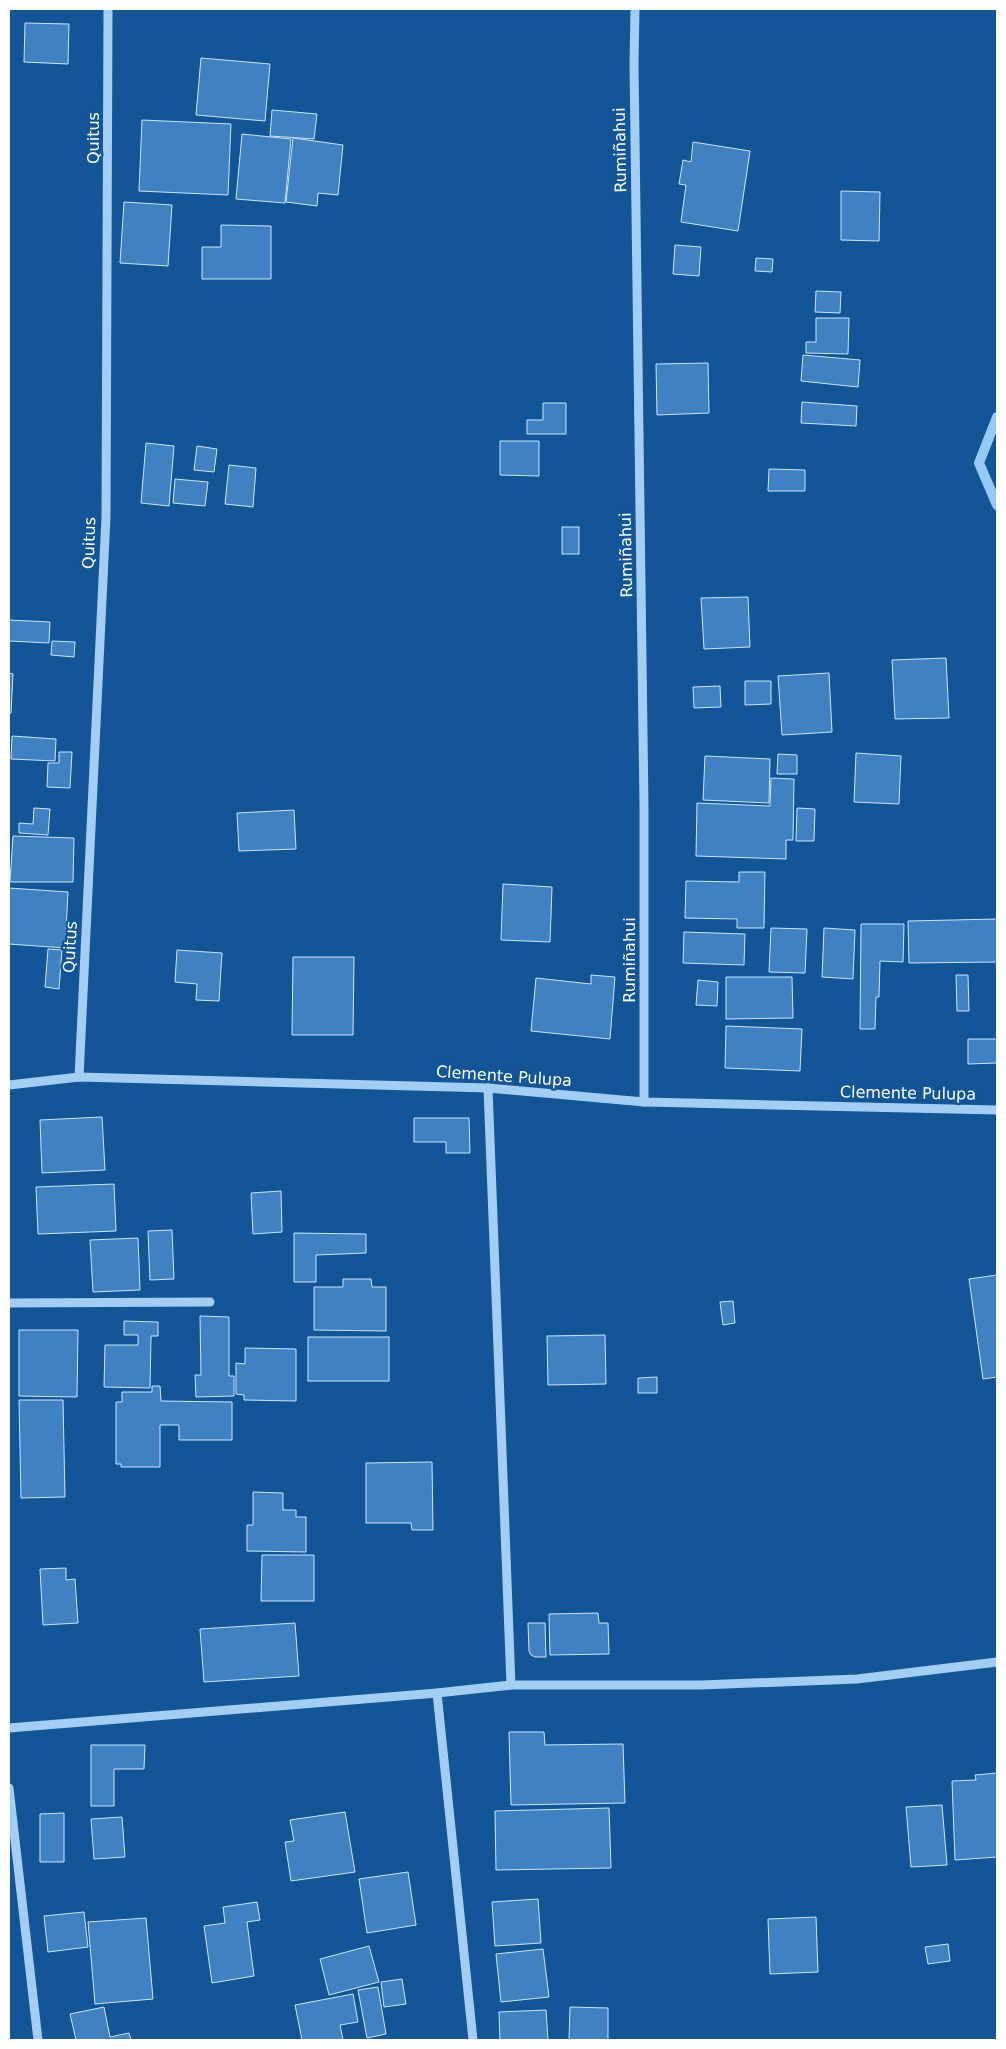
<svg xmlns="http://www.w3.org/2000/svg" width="1006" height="2049" font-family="'DejaVu Sans',sans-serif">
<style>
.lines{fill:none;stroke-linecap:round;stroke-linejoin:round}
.stream{stroke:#96c9f6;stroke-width:10}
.building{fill:#4082c1;stroke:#cce6fd}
.minor{stroke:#a4cdf3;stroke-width:9}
.labels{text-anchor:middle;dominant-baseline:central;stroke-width:5;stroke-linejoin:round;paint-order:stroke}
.street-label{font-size:16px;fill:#fff;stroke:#135698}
</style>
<rect width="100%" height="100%" fill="#135698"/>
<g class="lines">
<!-- stream -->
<polyline class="stream" points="997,417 979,463 997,505"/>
</g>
<!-- building -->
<g class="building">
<polygon points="25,23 69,24 68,64 24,62"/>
<polygon points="201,58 270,64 265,121 196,115"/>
<polygon points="272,110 317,114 314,139 270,136"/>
<polygon points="142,120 231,124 228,195 139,191"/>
<polygon points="242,134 291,139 285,203 236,199"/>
<polygon points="293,138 343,145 338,195 318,193 317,206 286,202"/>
<polygon points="693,142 750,151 738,231 681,222 686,185 679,184 683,160 691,162"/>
<polygon points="841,191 880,192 879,241 841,240"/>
<polygon points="124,202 172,205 168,266 120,263"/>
<polygon points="221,225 271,226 271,279 202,279 202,247 221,247"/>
<polygon points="675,245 701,247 699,276 673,274"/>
<polygon points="756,258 773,259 772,272 755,271"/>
<polygon points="816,291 841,292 840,313 815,312"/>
<polygon points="816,318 849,318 848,354 806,353 806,342 816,342"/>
<polygon points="803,355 860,360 858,387 801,381"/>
<polygon points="708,363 709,413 657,415 656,364"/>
<polygon points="802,402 857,406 856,426 801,423"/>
<polygon points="543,403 566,403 566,434 527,434 527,420 543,420"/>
<polygon points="500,441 539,441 539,476 500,475"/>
<polygon points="146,443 174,446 169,506 141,503"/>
<polygon points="197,446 217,449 214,472 194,470"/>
<polygon points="229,465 256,468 253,507 225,504"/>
<polygon points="769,469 805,470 805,491 768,491"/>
<polygon points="175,479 208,482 205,506 173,503"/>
<rect x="562" y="527" width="17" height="27"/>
<polygon points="748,597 750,647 704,649 701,598"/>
<polygon points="9,620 50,622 49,643 9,641"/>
<polygon points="52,641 75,642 74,657 51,655"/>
<polygon points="946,658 949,718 895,719 892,660"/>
<polygon points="9,673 13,674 11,713 9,713"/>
<polygon points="829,673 832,732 782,735 778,676"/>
<polygon points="745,681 771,681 771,704 745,705"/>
<polygon points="720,686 721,707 694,708 693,687"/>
<polygon points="12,736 56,739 55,761 11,759"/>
<polygon points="59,752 72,752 70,788 47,787 48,763 59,763"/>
<polygon points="856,753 901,756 899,804 854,802"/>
<polygon points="778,754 797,755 797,774 777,774"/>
<polygon points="705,756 770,759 769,803 703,800"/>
<polygon points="771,778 794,779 793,840 786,840 786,859 696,856 697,803 770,806"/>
<polygon points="34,808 50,809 48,835 19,833 19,823 33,824"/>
<polygon points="797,808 815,809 814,841 796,841"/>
<polygon points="294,810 296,849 239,851 237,813"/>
<polygon points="13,836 74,838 73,882 10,882"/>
<polygon points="739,872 765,872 764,928 737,928 737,919 685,918 686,881 739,882"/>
<polygon points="503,884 552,887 550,942 501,940"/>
<polygon points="9,888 68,892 65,948 9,944"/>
<polygon points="997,919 997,962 909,963 908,921"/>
<polygon points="861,924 904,924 903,962 880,961 879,997 876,997 875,1029 860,1029"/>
<polygon points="771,928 807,929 805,973 769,972"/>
<polygon points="824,928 855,930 853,979 822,977"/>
<polygon points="684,932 745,934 744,965 683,963"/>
<polygon points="48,949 62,950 59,989 45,987"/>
<polygon points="177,950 222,953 219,1001 196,1000 197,984 175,982"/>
<polygon points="293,957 354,957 353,1035 292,1035"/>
<polygon points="591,975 615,977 610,1039 531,1031 536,978 591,984"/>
<polygon points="956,975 968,975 969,1011 957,1011"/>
<polygon points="726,977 792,977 793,1018 726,1019"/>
<polygon points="698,980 718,982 717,1006 696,1005"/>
<polygon points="726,1026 802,1029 800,1071 725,1068"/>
<polygon points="968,1039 997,1039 997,1063 968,1064"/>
<polygon points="102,1117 105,1170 42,1173 40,1120"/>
<polygon points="414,1118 469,1118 470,1153 446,1153 446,1142 414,1142"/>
<polygon points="114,1184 116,1231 38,1234 36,1187"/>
<polygon points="281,1191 282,1232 253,1234 251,1193"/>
<polygon points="172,1230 174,1279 150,1280 148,1231"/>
<polygon points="294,1233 366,1234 366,1253 316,1255 316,1282 294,1282"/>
<polygon points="138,1238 140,1290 93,1292 90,1240"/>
<polygon points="997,1275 997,1377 983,1379 969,1279"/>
<polygon points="343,1279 371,1279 372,1287 386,1287 386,1331 314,1330 314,1287 343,1287"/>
<polygon points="733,1301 735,1323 723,1325 720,1302"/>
<polygon points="200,1316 229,1317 229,1376 234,1376 234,1396 196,1397 195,1375 201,1375"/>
<polygon points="124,1321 158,1322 158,1336 151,1336 150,1388 104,1387 105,1345 138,1345 138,1335 124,1335"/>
<polygon points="19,1330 78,1330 77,1397 19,1396"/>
<polygon points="605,1335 606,1384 548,1385 547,1336"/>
<rect x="308" y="1337" width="81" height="44"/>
<polygon points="245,1348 296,1349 296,1401 244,1400 244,1395 236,1394 236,1363 245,1364"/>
<polygon points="657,1377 657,1393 638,1393 638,1378"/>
<polygon points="152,1386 160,1386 161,1401 232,1402 232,1440 179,1440 179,1425 160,1425 160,1467 121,1467 121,1464 116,1464 116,1402 122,1402 122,1392 152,1392"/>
<polygon points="19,1400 63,1400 65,1497 21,1498"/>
<polygon points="432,1462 433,1530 412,1530 411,1523 366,1523 366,1463"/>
<polygon points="253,1492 283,1493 283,1510 296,1510 296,1517 306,1517 306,1552 247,1551 247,1525 253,1525"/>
<polygon points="262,1555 314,1555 314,1601 261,1601"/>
<polygon points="66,1568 66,1580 75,1579 78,1623 43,1625 40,1569"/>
<polygon points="598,1613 599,1623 608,1623 609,1654 550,1655 549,1614"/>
<polygon points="295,1623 299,1676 204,1682 200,1629"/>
<polygon points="528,1623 545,1623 546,1657 535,1657 531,1655 529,1651"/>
<polygon points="509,1732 544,1732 545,1745 623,1744 625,1803 511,1805"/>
<polygon points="91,1745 145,1745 144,1769 114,1769 114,1806 91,1806"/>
<polygon points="997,1773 997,1857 955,1860 952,1781 976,1780 975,1775"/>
<polygon points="942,1805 947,1865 911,1867 906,1807"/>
<polygon points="609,1808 611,1868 496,1870 495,1811"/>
<polygon points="345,1812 355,1872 291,1881 285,1842 294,1841 290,1820"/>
<polygon points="64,1813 64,1862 40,1862 40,1814"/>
<polygon points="122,1817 125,1857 94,1859 91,1819"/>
<polygon points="408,1872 416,1925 367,1933 359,1879"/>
<polygon points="538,1899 541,1943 495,1946 492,1902"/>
<polygon points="257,1902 260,1920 247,1922 254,1976 212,1983 204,1926 225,1923 223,1907"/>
<polygon points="84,1912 88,1947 48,1952 44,1916"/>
<polygon points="816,1917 818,1972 770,1974 768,1919"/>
<polygon points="146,1918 153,1999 95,2004 88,1922"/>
<polygon points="948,1944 950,1961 928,1964 925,1947"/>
<polygon points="369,1946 379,1982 329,1995 320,1959"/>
<polygon points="543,1949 549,1997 501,2002 496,1954"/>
<polygon points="402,1979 406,2004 384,2007 381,1982"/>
<polygon points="378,1987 386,2034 367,2038 358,1990"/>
<polygon points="353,1994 358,2022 340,2025 343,2040 302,2040 295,2005"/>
<polygon points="104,2007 110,2037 129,2033 131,2040 76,2040 70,2014"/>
<polygon points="570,2007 608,2008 608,2040 569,2040"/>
<polygon points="546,2010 548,2040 500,2040 499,2012"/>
</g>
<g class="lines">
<!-- minor -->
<g class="minor">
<polyline points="635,9 634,64 644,808 644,1102"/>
<polyline points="79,1077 106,517 108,9"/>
<polyline points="9,1085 79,1077 488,1088 644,1102 997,1110"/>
<polyline points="488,1088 511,1685"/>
<polyline points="9,1303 210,1302"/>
<polyline points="437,1693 473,2040"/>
<polyline points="9,1728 437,1693 511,1685 701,1685 857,1679 997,1662"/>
<polyline points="9,1788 38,2040"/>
</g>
</g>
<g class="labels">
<!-- street labels -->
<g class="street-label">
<text transform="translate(93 138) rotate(-90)">Quitus</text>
<text transform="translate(620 150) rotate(-91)">Rumiñahui</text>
<text transform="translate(89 543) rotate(-88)">Quitus</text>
<text transform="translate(626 555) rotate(-91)">Rumiñahui</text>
<text transform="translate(70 947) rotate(-87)">Quitus</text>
<text transform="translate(629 960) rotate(-90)">Rumiñahui</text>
<text transform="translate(504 1076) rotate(4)">Clemente Pulupa</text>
<text transform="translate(908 1093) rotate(1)">Clemente Pulupa</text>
</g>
</g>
<!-- border -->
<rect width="1006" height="2049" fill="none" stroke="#ffffff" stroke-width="20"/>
</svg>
